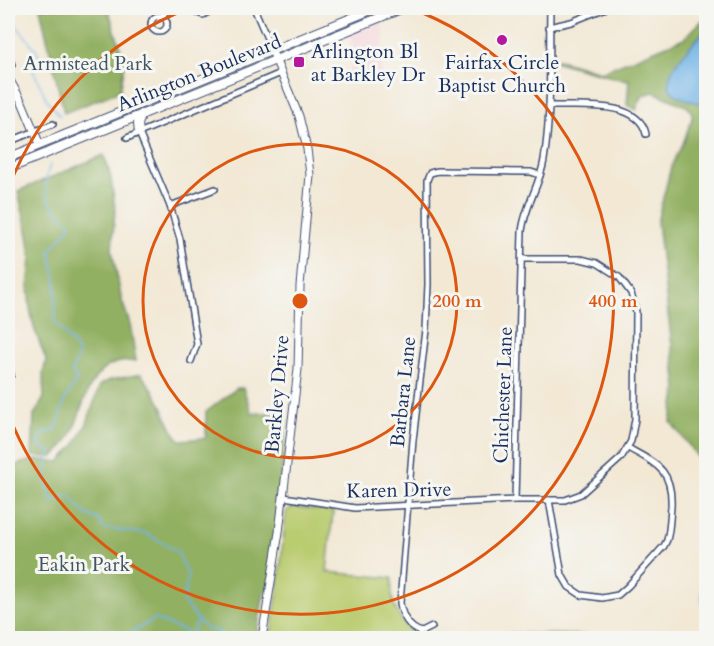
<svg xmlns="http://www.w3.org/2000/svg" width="714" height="646" font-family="Cardo,serif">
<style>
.built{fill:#f6cfd6}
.green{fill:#b9cc6f;stroke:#6a7e66;stroke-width:1.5}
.forest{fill:#92b062;stroke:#567060;stroke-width:1.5}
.water{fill:#71b3e6;stroke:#4671a2;stroke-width:1.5}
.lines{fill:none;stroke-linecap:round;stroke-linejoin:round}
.stream{stroke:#71b3e6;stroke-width:1.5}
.minor-casing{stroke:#3b4b70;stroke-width:8}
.tertiary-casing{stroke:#3b4b70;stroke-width:9}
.primary-casing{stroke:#3b4b70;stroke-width:10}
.minor{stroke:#fff;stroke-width:5}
.tertiary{stroke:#fff;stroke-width:7}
.primary{stroke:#fff;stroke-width:8}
.ring{fill:none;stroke:#de5710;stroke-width:3}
.poi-dot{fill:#b5179e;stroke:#f6f6f2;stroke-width:2}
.labels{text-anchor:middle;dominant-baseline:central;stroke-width:6;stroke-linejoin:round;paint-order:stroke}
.poi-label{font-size:20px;fill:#1b2f5e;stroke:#f6f6f2;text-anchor:start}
.park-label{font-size:20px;fill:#425662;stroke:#f6f6f2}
.street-label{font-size:20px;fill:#1b2f5e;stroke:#f6f6f2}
.centre{fill:#de5710;stroke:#f6f6f2;stroke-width:3}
.ring-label{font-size:18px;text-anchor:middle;font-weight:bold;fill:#de5710;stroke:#f6f6f2;stroke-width:6;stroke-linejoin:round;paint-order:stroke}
</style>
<rect width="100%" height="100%" fill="#f6f6f2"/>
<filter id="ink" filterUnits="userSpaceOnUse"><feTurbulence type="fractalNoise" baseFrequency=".0167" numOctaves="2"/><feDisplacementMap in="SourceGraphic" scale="12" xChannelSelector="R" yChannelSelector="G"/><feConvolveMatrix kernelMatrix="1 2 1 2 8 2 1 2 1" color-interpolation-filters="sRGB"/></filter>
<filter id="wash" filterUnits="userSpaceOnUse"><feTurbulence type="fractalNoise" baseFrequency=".008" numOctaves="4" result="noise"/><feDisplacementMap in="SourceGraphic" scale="24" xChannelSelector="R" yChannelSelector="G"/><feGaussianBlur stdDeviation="1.35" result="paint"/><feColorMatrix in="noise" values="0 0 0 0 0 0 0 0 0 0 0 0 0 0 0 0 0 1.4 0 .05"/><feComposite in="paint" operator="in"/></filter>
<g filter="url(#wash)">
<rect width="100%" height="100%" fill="#f2e8d4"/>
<!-- built -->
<polygon class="built" points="381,22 384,32 380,81 348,82 353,52 348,35"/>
<!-- green -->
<g class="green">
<path d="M292 507 333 511 327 572 392 578C389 604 399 622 418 638H270L278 591 286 512Z"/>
<polygon points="509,633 648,637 666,638 508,638"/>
</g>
<!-- forest -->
<g class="forest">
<polygon points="40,8 108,8 125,63 120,91 64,113"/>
<polygon points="706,17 706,543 700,460 671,422 677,388 657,222 670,171 675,158 683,144 692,118 692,113 688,107 654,92 643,95 636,110 627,105 629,80 619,79 556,62 556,59 601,72 684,38"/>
<path d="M104 155 111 178 115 209 112 251 122 301 130 324 136 361C128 361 120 361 113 364 88 373 82 410 73 431 68 441 62 449 53 457L32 456 34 415 44 398 43 375 46 360 34 328 30 309 28 287 31 258 28 235 18 191Z"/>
<path d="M141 374C150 385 158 397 164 411 170 424 169 428 180 440L206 438V412L237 388H243L252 413H270L286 419 280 501 268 591 264 593 256 638H10L8 637V469C29 458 37 459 60 462L75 445 87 423 100 385 110 380Z"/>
</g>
<!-- water -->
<path class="water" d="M706 29V105C697 102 684 100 675 94 653 79 696 41 706 29Z"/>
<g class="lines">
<!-- stream -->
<g class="stream">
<polyline points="8,15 37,51 40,60 33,70 47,100 60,116"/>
<path d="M50 165C39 196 50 204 71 225L50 251 56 279 55 322 73 344 79 354 72 372 77 380 65 399 56 429 41 435 39 446 51 451C44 473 43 480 53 502L69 495 85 513 99 520 103 528 147 534 178 552 188 577 183 602 198 620 191 634 155 619 121 638"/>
<path d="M706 558C700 581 701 599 706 622"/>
<polyline points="199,621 206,629 218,630 224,638"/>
</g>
</g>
</g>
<g filter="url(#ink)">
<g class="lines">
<!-- minor casing -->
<g class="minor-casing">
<g id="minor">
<polyline points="196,8 198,13 203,15 207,13 210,8"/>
<polyline points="254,8 272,50"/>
<circle cx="159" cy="24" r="8"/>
<polyline points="162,17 168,8"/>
<polyline points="549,27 571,22 606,8"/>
<polyline points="8,55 12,65 8,69"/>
<path d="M549 106C576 107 639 99 646 134"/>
<polyline points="8,123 15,139"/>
<polyline points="139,133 170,206 180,239 197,344 191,361"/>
<polyline points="127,138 281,73"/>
<polyline points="8,142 53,124"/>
<polyline points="170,206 215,189"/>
<polyline points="8,366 11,375 8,378"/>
<polyline points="284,497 355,508 515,500 565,500 581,494 621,458 631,441 635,419 636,312 631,293 619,277 597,263 581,259 522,259"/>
<path d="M515 500 522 231C525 206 540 185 544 160 552 110 549 58 550 8"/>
<path d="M549 500 562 575 569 587 581 595 602 598 618 595 628 586 664 546 667 540C670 529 670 518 671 507 673 470 657 464 628 448"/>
<path d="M432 627 422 632C409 629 402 616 400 603L413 440 426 330 428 284 427 180 430 173 438 171 531 172 540 175"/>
</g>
</g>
<!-- tertiary casing -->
<g class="tertiary-casing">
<g id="tertiary">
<polyline points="8,77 22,102 40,145"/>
<polyline points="262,638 279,532 298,369 300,286 310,175 307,149 299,116 274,56"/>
</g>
</g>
<!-- primary casing -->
<g class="primary-casing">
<g id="primary">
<polyline points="139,133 138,124 142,114"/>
<polyline points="8,158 376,8"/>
<polyline points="8,169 403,8"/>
</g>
</g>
<!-- minor -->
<use href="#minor" class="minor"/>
<!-- tertiary -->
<use href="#tertiary" class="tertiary"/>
<!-- primary -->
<use href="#primary" class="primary"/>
</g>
</g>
<!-- distance rings -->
<g class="ring">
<circle cx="300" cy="301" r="157"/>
<path d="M8 189A313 313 0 0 1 190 8M410 8A313 313 0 1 1 8 413"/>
</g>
<!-- markers -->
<g class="poi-dot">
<circle cx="502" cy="40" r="6"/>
<rect x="293" y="56" width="12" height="12" rx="3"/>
</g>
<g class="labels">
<!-- poi labels -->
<g class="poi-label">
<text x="311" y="51">Arlington Bl<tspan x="311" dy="23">at Barkley Dr</tspan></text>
<text x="502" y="62" text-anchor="middle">Fairfax Circle<tspan x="502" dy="23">Baptist Church</tspan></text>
</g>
<!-- park labels -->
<g class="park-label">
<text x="88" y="63">Armistead Park</text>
<text x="84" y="564">Eakin Park</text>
</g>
<!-- street labels -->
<g class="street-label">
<text transform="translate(199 73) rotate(-22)">Arlington Boulevard</text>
<text transform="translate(403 392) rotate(-84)">Barbara Lane</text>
<text transform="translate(277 394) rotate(-85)">Barkley Drive</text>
<text transform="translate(503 395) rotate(-88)">Chichester Lane</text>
<text transform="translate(399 490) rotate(-1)">Karen Drive</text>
</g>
</g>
<circle cx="300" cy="301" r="9" class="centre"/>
<g class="ring-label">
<text x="457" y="307">200 m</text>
<text x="613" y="307">400 m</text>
</g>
<!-- margin -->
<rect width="714" height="646" fill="none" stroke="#f6f6f2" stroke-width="30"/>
</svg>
